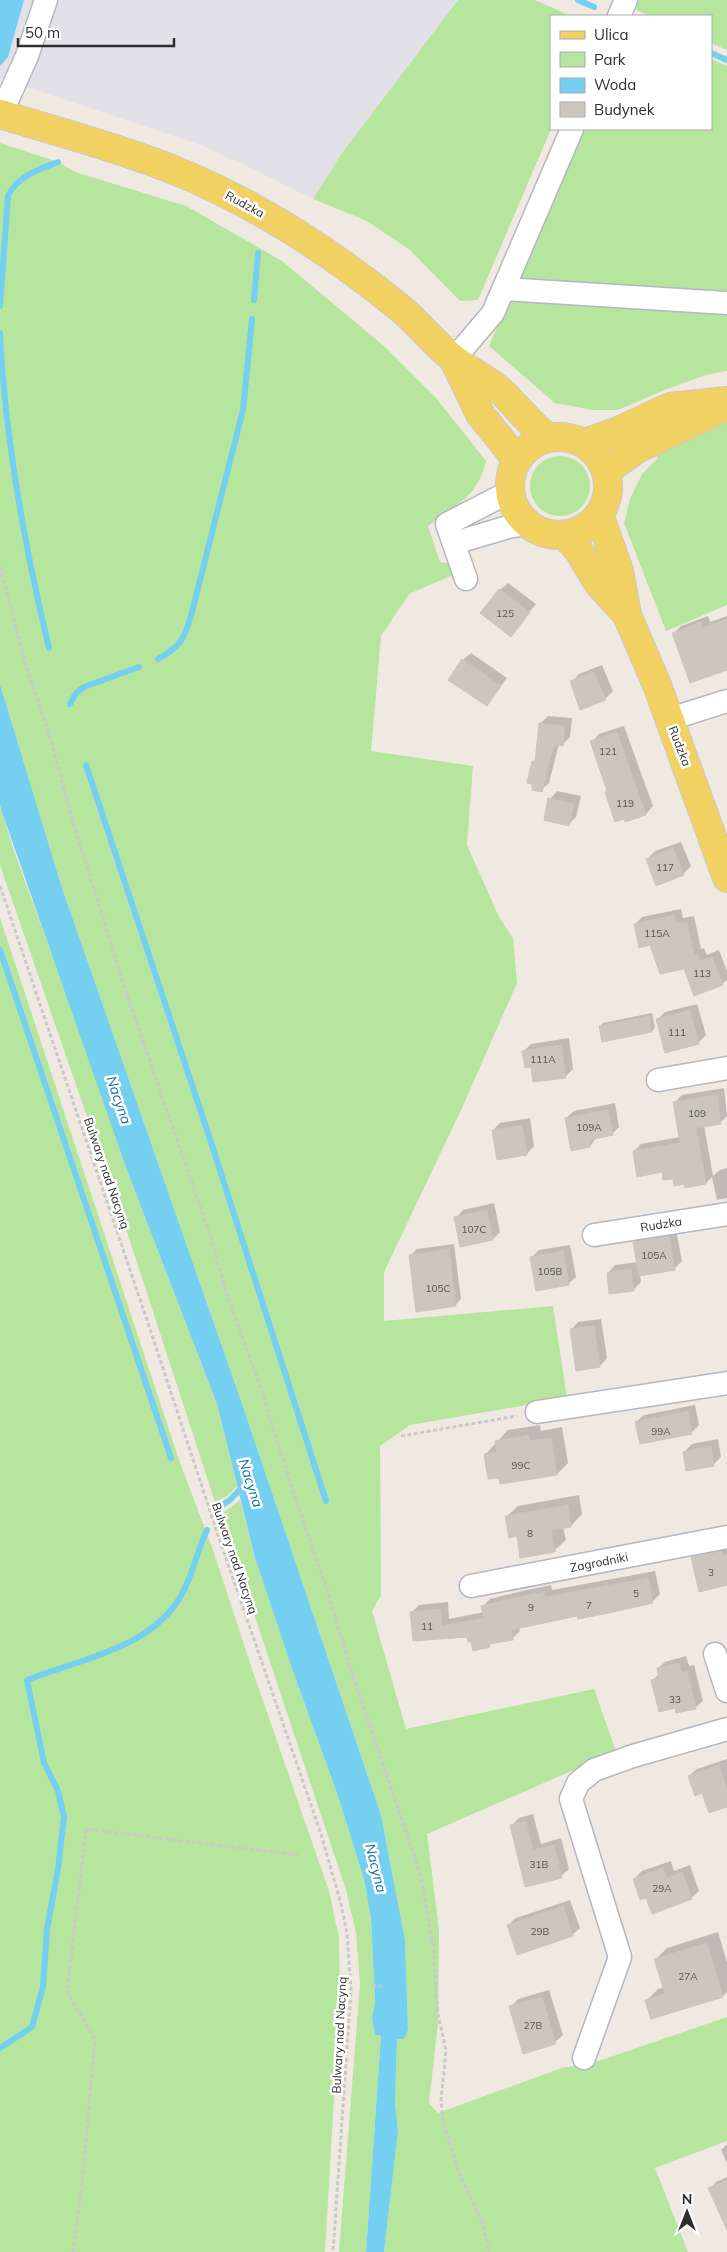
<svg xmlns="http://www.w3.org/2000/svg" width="727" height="2252" font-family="Mulish,sans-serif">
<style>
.industrial{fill:#e3e1e8}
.green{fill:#b6e59e}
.water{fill:#75cff0}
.shadow{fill:#0003}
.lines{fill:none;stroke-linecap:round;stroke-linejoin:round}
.stream{stroke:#75cff0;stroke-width:6}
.building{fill:#cbc7bf;stroke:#cbc5ba}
.minor-casing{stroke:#b4b7c1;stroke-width:25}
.major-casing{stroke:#c9c9c9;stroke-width:30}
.path{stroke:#c9c9c9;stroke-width:3;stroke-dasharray:4 2.5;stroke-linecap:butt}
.minor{stroke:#fff;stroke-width:22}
.major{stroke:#f2d163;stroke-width:28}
.labels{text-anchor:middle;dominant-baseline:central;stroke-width:5;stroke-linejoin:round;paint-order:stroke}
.number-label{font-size:10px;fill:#555452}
.street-label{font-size:12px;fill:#2e2e2e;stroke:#fff}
.water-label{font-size:14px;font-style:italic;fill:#0d6fa3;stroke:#fff}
</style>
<rect width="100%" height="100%" fill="#efe9e1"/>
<!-- industrial -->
<polygon class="industrial" points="0,0 458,0 342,153 313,199 247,166 198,144 0,78"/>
<!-- green -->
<g class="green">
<polygon points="458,0 535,0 571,16 551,16 551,129 478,300 460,301 410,250 367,221 313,199 342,153"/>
<polygon points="639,0 727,0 727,50 711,43 711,16 650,16 636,10"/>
<polygon points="711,59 727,66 727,292 516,282 581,129 711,129"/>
<path d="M0 143 58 162 75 172 186 206 282 261 385 347 436 398 486 461C477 498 457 504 428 526L440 562 451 564 455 574 409 594 381 636 371 751 473 766 467 845 499 917 513 938 517 983 462 1108 384 1272V1321L553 1306 567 1398 410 1425 380 1446 381 1595 372 1611 406 1729 594 1689 617 1754 592 1762 427 1834 439 1930 438 2023 429 2103 438 2113 562 2068 593 2063 727 2017V2141L655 2168 688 2252H384L398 2131 395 2103 397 2038 404 2039 408 2030 405 1940 381 1815 239 1395 62 888 0 684Z"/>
<polygon points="509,299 727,310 727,371 706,375 667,389 618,410 593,410 555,403 489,346"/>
<polygon points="727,421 727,605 666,631 624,523 630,499 642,474 658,458 655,449"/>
<circle cx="560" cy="486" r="30"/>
<polygon points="0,805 14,851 85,1046 128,1173 217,1404 237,1486 227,1496 215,1502 129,1238 0,865"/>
<polygon points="0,918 179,1460 213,1550 252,1669 329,1891 339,1938 340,1996 325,2252 0,2252"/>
<polygon points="240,1500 255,1558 291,1666 337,1793 364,1879 371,1919 375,2000 372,2019 375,2035 381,2035 366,2252 339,2252 360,1984 356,1933 346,1890 221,1515"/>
</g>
<!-- water -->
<g class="water">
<polygon points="0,0 24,0 8,57 0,66"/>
<polygon points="0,684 62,888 239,1395 381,1815 405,1940 408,2030 404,2039 397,2039 395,2103 398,2131 384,2252 366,2252 381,2035 375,2035 372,2019 375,2000 371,1919 364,1879 337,1793 291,1666 255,1558 217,1404 128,1173 2,812 0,805"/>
</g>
<!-- shadow -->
<g class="shadow">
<polygon points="508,583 536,604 511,635 500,590"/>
<polygon points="708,616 710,622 727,616 727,662 674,633 681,626"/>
<polygon points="471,653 507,678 487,704 463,660"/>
<polygon points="602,665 613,691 605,699 572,682 579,674"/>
<polygon points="548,716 572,718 570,737 562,745 559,744 549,783 541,790 533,762 536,759 540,724"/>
<polygon points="624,726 653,806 646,814 626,821 608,790 592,742 599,734"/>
<polygon points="557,791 581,796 576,817 568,825 550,799"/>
<polygon points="681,842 691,866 683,874 647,859 655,851"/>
<polygon points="681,909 683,918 694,916 701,949 704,948 707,955 719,950 727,971 727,980 722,984 685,968 651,944 635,924 642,917"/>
<polygon points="697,1004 706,1035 698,1043 657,1020 665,1012"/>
<polygon points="652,1013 655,1028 652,1031 600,1026 603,1023"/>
<polygon points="569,1038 573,1069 565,1077 523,1052 531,1044"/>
<polygon points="724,1088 727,1116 721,1122 704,1125 713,1176 720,1170 727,1168 727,1198 717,1200 712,1177 706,1183 686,1183 663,1171 634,1151 641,1144 680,1137 674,1103 682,1095"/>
<polygon points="615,1103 619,1127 612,1134 597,1137 590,1146 566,1118 574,1111"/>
<polygon points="530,1118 534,1146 527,1154 493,1130 500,1123"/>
<polygon points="494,1203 500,1232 493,1239 456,1218 463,1210"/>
<polygon points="676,1230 682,1261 674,1269 640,1275 641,1282 634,1289 608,1273 615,1265 638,1262 635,1242 642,1235"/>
<polygon points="454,1244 461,1299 455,1305 411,1255 417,1249"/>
<polygon points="570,1245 576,1277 568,1284 532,1257 539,1250"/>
<polygon points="601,1319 607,1358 600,1366 571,1330 578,1322"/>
<polygon points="695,1405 699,1425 691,1433 636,1422 644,1415"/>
<polygon points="540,1425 541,1431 562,1427 568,1463 557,1474 500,1476 485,1455 508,1430"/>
<polygon points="718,1439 721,1457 713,1465 684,1452 692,1444"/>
<polygon points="579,1495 582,1514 571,1526 563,1527 566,1540 554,1551 518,1535 506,1517 518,1506"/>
<polygon points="727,1545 727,1584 693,1558 700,1550"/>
<polygon points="655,1571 660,1594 652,1602 519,1627 520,1631 512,1639 493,1642 489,1646 472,1640 468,1636 414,1640 412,1612 419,1605 448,1602 449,1619 484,1612 483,1606 490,1599 522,1591 551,1585 552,1590"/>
<polygon points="686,1656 689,1666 694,1665 703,1701 696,1707 677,1712 676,1707 652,1681 659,1674 658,1668 665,1662"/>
<polygon points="727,1759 727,1806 703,1792 689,1776 697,1769"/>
<polygon points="533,1814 541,1844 561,1838 569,1869 561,1876 526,1885 512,1825 519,1818"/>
<polygon points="671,1861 674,1871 690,1865 699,1891 691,1898 647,1896 634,1879 642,1871"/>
<polygon points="570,1900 580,1928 572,1935 508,1925 516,1918"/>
<polygon points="718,1932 727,1962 727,1992 723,1996 651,2018 646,2001 658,1989 665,1987 656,1959 667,1948"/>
<polygon points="549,1990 563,2035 555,2042 511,2007 518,1999"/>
<polygon points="727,2144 727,2163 721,2150"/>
<polygon points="727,2177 727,2214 710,2189 716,2182"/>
</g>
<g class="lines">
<!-- stream -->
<g class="stream">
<polyline points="578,0 594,7"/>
<polyline points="711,53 727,60"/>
<polyline points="254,300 258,253"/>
<path d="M0 306 8 196C18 176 37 170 58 162"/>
<path d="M0 333C5 439 24 544 49 648"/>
<path d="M158 659C182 647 185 636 192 612L243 410 252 319"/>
<polyline points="70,704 76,693 84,687 139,667"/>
<polyline points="86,765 209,1136 326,1501"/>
<polyline points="0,950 171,1458"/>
<polyline points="219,1507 230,1500 244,1485"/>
<path d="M0 2048 32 2027 43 1987 47 1929 58 1869 64 1817 58 1791 44 1763 27 1680C80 1659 153 1648 182 1594 194 1572 197 1550 207 1530"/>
</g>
</g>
<!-- building -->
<g class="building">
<polygon points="499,589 530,612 511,637 480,613"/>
<polygon points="727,619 727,670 690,683 672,633 701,622 703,628"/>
<polygon points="462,659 501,686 487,706 448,680"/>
<polygon points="594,672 606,700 580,710 570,681"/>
<polygon points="539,723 565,726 563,746 554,745 542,792 532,790 532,784 527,783 532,761 535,762"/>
<polygon points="617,732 646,815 625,822 624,819 615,822 605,792 607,791 590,741"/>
<polygon points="548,798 574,804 569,826 544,820"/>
<polygon points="673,848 684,875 656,886 646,859"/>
<polygon points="674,915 676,924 687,922 694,955 697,954 700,961 712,957 723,985 694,996 684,969 660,974 650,945 639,948 634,924"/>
<polygon points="690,1010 699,1044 665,1053 656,1019"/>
<polygon points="649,1016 652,1032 602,1042 599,1026"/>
<polygon points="561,1045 566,1078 533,1082 531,1067 525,1068 522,1051"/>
<polygon points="717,1095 721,1124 696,1128 706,1184 685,1188 684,1184 674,1186 673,1179 663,1180 662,1172 637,1177 633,1151 680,1143 673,1102"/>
<polygon points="608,1110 613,1135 589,1140 590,1147 571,1151 565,1118"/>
<polygon points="522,1125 527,1155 497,1160 492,1130"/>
<polygon points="487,1210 493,1240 460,1247 454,1217"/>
<polygon points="669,1236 675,1270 639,1276 633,1242"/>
<polygon points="449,1249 456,1306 416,1312 409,1255"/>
<polygon points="563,1251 569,1285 536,1291 530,1257"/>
<polygon points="631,1269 634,1291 609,1294 607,1273"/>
<polygon points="594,1326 600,1367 576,1371 570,1329"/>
<polygon points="688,1411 692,1434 640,1444 635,1422"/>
<polygon points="529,1435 530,1441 551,1438 557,1475 500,1484 499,1478 488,1479 484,1454 497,1452 495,1441"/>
<polygon points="711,1446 714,1466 686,1471 683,1452"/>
<polygon points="568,1505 571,1527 551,1530 555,1552 520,1558 517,1536 509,1538 505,1516"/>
<polygon points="722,1551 723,1556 727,1555 727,1585 699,1592 691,1557"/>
<polygon points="648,1578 653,1603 604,1614 578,1619 577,1616 511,1630 513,1640 489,1644 490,1647 473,1651 471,1642 468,1642 467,1637 413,1641 410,1612 441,1609 442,1626 484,1618 481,1606 514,1598 544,1592 545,1597"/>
<polygon points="679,1663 682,1673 687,1671 696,1709 676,1713 675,1708 659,1712 651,1680 659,1678 657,1668"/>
<polygon points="719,1765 727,1789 727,1807 709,1813 702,1793 695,1796 688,1776"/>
<polygon points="526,1821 533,1850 554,1845 562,1878 525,1887 510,1825"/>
<polygon points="663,1868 667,1878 682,1872 692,1899 652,1914 646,1898 640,1900 633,1879"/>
<polygon points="563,1906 573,1936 517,1955 507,1925"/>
<polygon points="707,1943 723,1997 651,2019 645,2000 665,1994 654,1959"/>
<polygon points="542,1997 556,2044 523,2054 509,2006"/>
<polygon points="727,2180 727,2230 708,2188"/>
</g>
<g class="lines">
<!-- minor casing -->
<g class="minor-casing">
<g id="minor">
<polyline points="619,16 626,0"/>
<polyline points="1,114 27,56 46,0"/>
<polyline points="504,289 727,303"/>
<polyline points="454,359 493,313 572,129"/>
<polyline points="454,543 508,527 527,524"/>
<polyline points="466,579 447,524 509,492"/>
<polyline points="670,719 727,701"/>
<polyline points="658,1080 727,1068"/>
<polyline points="594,1235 727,1214"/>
<polyline points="537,1412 727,1383"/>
<polyline points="471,1586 727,1537"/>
<polyline points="715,1654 727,1691"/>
<polyline points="584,2058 620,1957 571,1799 578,1783 594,1770 633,1756 727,1729"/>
</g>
</g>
<!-- major casing -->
<g class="major-casing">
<g id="major">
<path d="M0 114C62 133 126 150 186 175 263 208 335 255 400 308 420 324 435 345 455 360 471 372 491 381 505 395 519 409 531 425 547 437"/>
<polyline points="454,360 480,414 516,459"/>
<circle cx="559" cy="486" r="49"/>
<polyline points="585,443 616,432 670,407 727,401"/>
<polyline points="606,471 637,449 723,408"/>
<polyline points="599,514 619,571 627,615 657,685 727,878"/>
<polyline points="565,535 579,551 598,583 627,615"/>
</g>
</g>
<!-- path -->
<g class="path">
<polyline points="0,567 27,669 51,740 70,812 126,992 211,1238 227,1295 258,1380 293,1491 327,1590 350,1667 420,1873 433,1944 438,2014 446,2050 441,2101 443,2120 459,2173 482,2222 489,2252"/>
<polyline points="0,886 149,1326 217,1532 321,1834 341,1904 347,1934 351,1990 333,2252"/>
<polyline points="401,1436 517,1416"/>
<polyline points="372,1985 381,1986"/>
<polyline points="73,2252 82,2184 95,2039 67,1993 86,1829 298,1855"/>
</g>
<!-- minor -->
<use href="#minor" class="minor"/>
<!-- major -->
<use href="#major" class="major"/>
</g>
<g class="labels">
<!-- number labels -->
<g class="number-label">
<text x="505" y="613">125</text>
<text x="608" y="751">121</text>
<text x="625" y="803">119</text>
<text x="665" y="867">117</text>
<text x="657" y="933">115A</text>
<text x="702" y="973">113</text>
<text x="677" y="1032">111</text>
<text x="543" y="1059">111A</text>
<text x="697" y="1113">109</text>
<text x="589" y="1127">109A</text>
<text x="474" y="1229">107C</text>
<text x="654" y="1255">105A</text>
<text x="550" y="1271">105B</text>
<text x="438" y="1288">105C</text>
<text x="661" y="1431">99A</text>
<text x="521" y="1465">99C</text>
<text x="530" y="1533">8</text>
<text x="711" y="1572">3</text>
<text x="636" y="1593">5</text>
<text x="589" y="1605">7</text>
<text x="531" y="1607">9</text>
<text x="427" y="1626">11</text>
<text x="675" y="1699">33</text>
<text x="539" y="1864">31B</text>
<text x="662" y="1888">29A</text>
<text x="540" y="1931">29B</text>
<text x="688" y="1976">27A</text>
<text x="533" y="2025">27B</text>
</g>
<!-- street labels -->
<g class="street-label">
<text transform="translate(245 204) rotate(28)">Rudzka</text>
<text transform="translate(680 746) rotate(69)">Rudzka</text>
<text transform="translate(107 1173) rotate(71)">Bulwary nad Nacyną</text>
<text transform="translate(661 1224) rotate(-9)">Rudzka</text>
<text transform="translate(235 1558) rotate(71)">Bulwary nad Nacyną</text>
<text transform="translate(599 1562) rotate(-11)">Zagrodniki</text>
<text transform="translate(339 2035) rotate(-87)">Bulwary nad Nacyną</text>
</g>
<!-- water labels -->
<g class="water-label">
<text transform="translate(119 1100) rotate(71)">Nacyna</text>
<text transform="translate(251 1483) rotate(72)">Nacyna</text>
<text transform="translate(376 1868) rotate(76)">Nacyna</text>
</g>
</g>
<!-- legend -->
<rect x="550" y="15" width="162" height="115" fill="#ffffff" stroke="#ababab"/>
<rect x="560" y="31" width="25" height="8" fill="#f2d163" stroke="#ababab"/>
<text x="594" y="40" font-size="15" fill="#2e2e2e">Ulica</text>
<rect x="560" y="52" width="25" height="15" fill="#b6e59e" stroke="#ababab"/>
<text x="594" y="65" font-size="15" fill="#2e2e2e">Park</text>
<rect x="560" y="78" width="25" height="15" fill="#75cff0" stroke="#ababab"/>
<text x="594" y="90" font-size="15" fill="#2e2e2e">Woda</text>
<rect x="560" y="102" width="25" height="15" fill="#cbc7bf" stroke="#ababab"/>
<text x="594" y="115" font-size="15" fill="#2e2e2e">Budynek</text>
<!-- north arrow -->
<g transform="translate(687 2212)" stroke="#ffffff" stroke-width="4" paint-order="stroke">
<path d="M0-4L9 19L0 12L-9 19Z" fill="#2e2e2e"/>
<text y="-8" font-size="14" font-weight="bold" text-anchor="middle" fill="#2e2e2e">N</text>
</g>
<!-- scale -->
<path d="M18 38v8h156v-8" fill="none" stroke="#2e2e2e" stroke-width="2.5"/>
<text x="25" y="38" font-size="15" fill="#2e2e2e" stroke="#ffffff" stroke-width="4" paint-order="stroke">50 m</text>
</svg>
